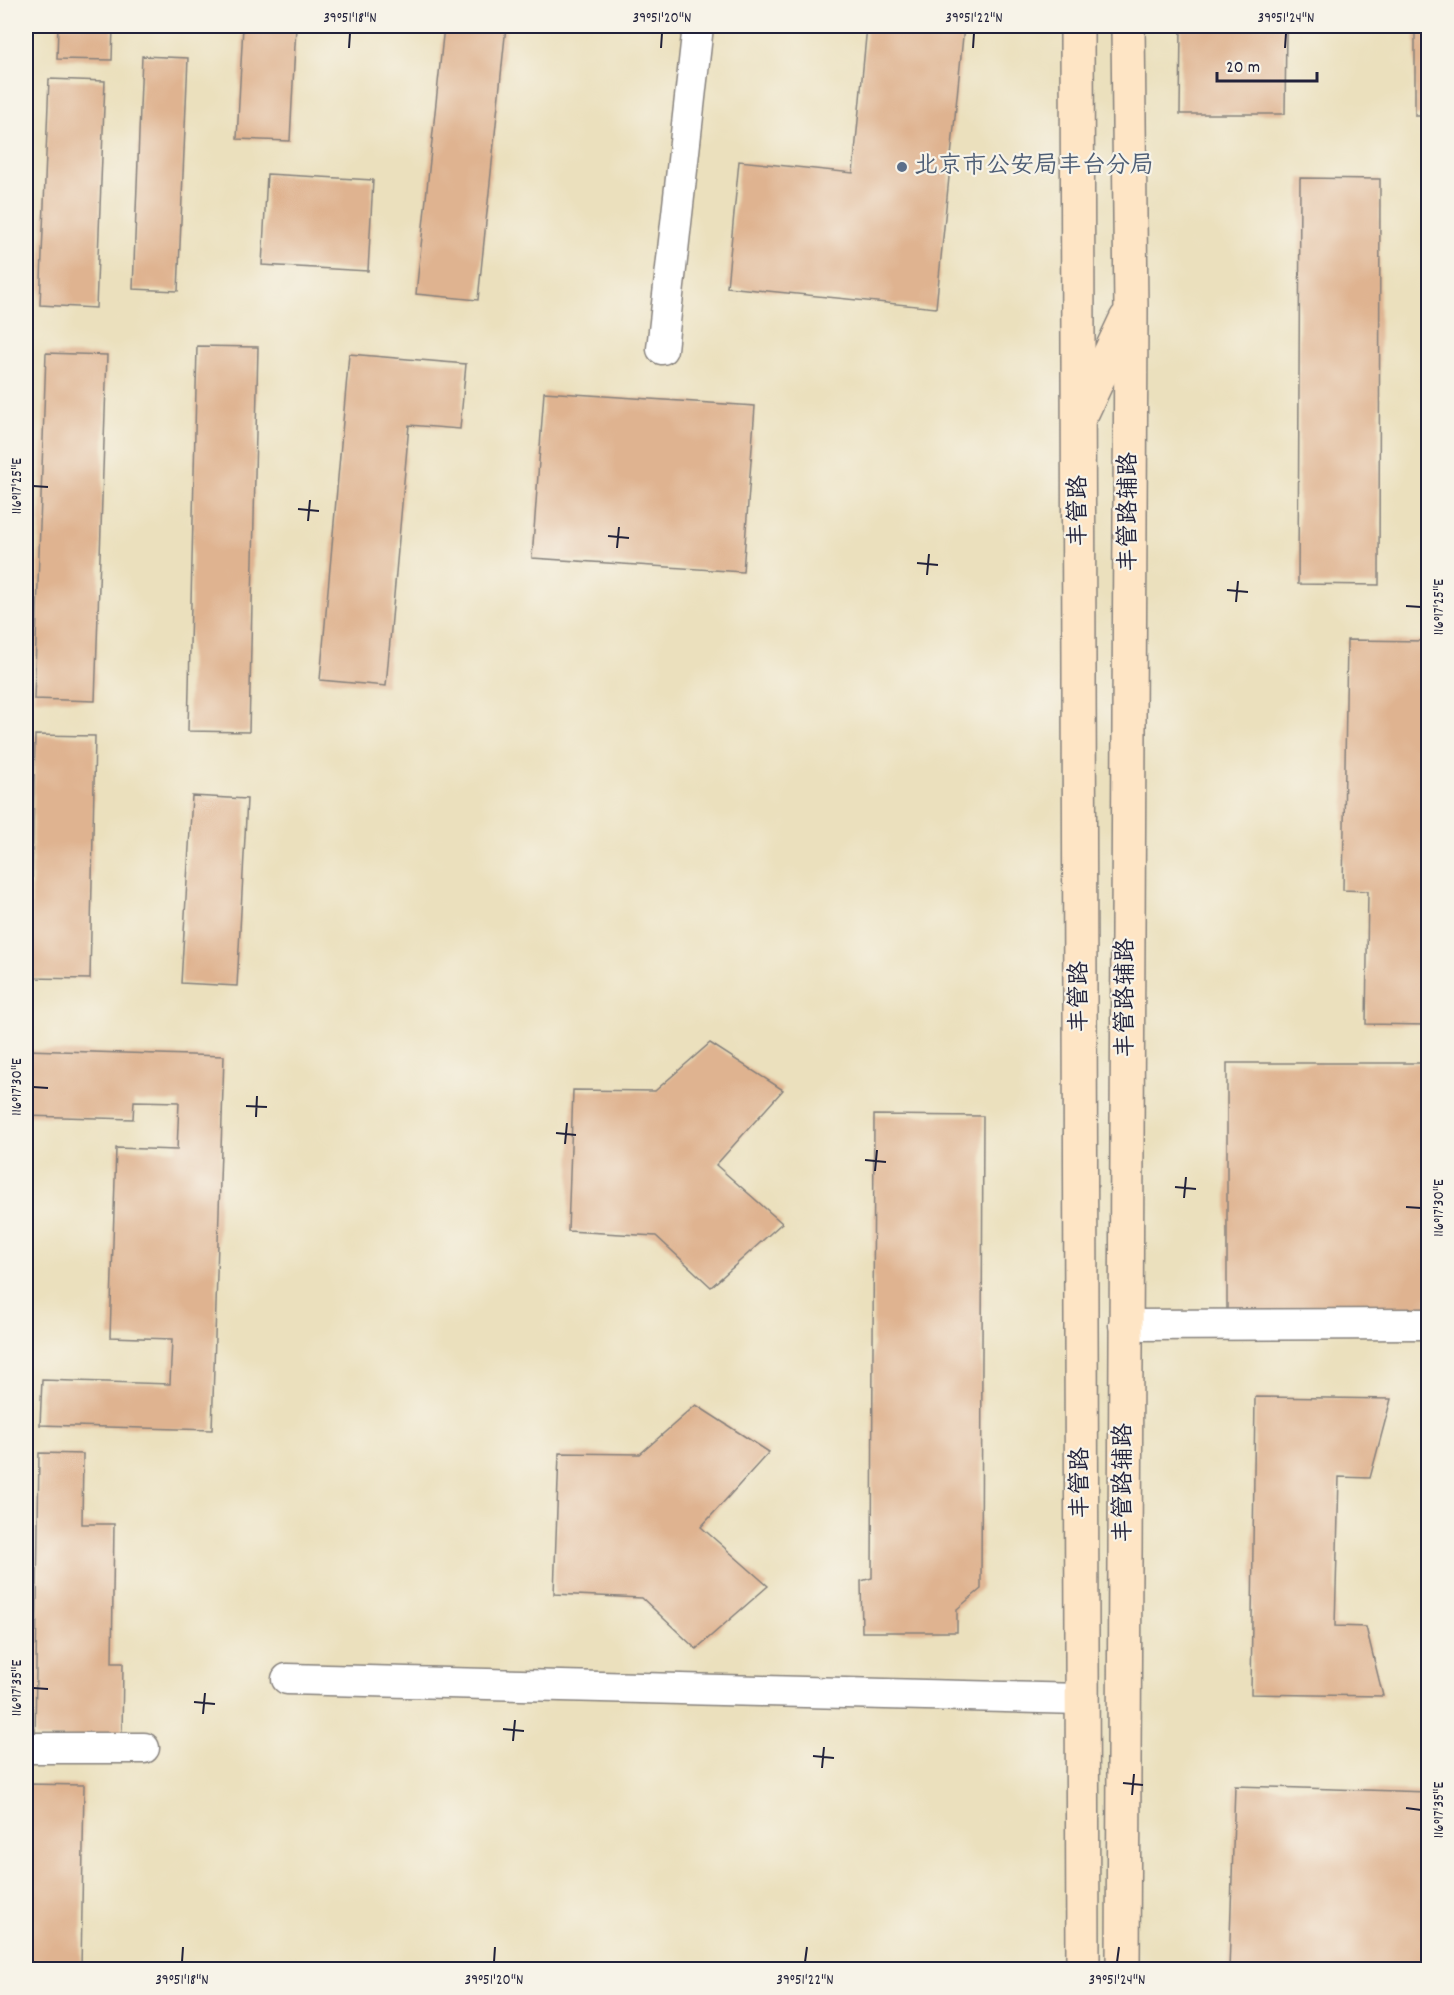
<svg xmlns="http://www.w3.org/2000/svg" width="1454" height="1995" font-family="Dekko,'LXGW WenKai TC',sans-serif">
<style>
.building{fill:#dfb390}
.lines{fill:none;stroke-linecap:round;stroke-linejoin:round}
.street-casing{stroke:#86817c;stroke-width:33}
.secondary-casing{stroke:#86817c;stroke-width:36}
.street{stroke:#fff;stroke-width:30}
.secondary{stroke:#fee5c5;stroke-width:33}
.ticks{fill:none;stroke:#22223b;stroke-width:2}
.service-dot{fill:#5c6f8a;stroke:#f7f3e8;stroke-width:2}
.labels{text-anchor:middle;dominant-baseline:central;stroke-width:4.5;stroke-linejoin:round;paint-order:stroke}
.service-label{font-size:24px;fill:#4e5e75;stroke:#f7f3e8;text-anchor:start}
.street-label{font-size:24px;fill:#22223b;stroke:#f7f3e8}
.neatline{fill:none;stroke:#22223b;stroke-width:2}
.ticks-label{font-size:15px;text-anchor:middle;fill:#22223b}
</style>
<rect width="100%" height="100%" fill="#f7f3e8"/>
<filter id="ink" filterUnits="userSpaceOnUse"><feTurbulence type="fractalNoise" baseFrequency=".0167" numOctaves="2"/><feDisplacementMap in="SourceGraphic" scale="12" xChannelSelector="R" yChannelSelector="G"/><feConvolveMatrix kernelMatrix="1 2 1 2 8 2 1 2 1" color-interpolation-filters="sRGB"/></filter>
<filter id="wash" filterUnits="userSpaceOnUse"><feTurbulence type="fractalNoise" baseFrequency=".008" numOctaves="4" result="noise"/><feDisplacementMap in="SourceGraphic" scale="24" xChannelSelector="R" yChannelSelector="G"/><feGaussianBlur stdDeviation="1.35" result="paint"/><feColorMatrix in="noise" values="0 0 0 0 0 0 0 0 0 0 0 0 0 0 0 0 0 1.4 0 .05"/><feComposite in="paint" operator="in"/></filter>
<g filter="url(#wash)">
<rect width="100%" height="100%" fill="#ebe0bd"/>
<g id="blocks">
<!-- building -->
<g class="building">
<polygon points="58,26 113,26 112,60 57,59"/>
<polygon points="243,26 296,26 290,141 237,139"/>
<polygon points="444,26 506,26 478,300 416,294"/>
<polygon points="867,26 964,26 936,308 727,287 739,161 853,173"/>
<polygon points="1181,26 1286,26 1285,114 1180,114"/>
<rect x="1415" y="26" width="13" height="90"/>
<polygon points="142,56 188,58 178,291 133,289"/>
<polygon points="49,79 105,81 96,308 40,305"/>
<polygon points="267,174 373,180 368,271 262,265"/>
<polygon points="1300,178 1380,179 1379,585 1298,584"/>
<polygon points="197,346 258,347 249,732 188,731"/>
<polygon points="46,353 107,355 95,701 34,699"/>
<polygon points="349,354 466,364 460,429 409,425 386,686 320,680"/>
<polygon points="544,392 755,406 743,572 532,558"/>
<polygon points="1347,640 1428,641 1428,1025 1366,1024 1368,891 1343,890"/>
<polygon points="35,735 95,736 90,979 30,978"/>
<polygon points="192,796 247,799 237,986 181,983"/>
<polygon points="710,1043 783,1090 716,1165 782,1223 711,1287 656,1236 568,1231 573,1090 655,1091"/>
<polygon points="26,1050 224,1056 212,1430 40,1425 42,1380 170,1384 172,1339 110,1337 116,1148 177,1150 179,1102 134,1101 133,1119 26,1116"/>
<rect x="1227" y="1063" width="201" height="251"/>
<polygon points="874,1115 983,1116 981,1589 957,1609 957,1632 862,1632 861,1581 872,1578"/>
<polygon points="1255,1397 1391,1399 1370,1478 1339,1477 1335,1626 1366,1627 1383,1696 1251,1694"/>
<polygon points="696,1405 769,1452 701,1527 768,1586 696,1649 642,1598 554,1594 559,1453 640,1454"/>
<polygon points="39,1453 83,1454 82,1524 114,1524 112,1663 123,1663 122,1739 35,1738"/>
<polygon points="26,1784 84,1785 81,1970 26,1970"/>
<polygon points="1235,1786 1428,1792 1428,1970 1229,1970"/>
</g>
</g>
</g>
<g filter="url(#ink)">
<use href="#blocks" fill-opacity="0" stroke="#86817c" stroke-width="1.5"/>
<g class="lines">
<!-- street casing -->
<g class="street-casing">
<g id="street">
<polyline points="662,349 698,26"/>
<polyline points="1124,1325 1428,1324"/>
<polyline points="287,1679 1082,1699"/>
<polyline points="26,1748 144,1748"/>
</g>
</g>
<!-- secondary casing -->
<g class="secondary-casing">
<g id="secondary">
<polyline points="1077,26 1083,1970"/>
<polyline points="1083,411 1126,319"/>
<polyline points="1123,1970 1131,310 1128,26"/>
</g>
</g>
<!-- street -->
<use href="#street" class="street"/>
<!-- secondary -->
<use href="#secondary" class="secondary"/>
</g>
</g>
<!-- ticks -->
<path class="ticks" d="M349 48 350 33M661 48 662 33M973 48 974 33M1285 48 1286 33M33 486 48 487M298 509 319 511M308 521 310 500M608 536 629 538M617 548 619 527M917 563 938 565M927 575 929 554M1227 590 1248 592M1236 602 1238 581M1406 606 1421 607M33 1087 48 1088M246 1106 267 1107M256 1117 257 1096M556 1133 576 1135M565 1144 567 1123M865 1160 886 1162M875 1171 877 1150M1175 1187 1196 1189M1184 1198 1186 1177M1406 1207 1421 1208M33 1688 48 1689M194 1702 215 1704M203 1714 205 1693M503 1729 524 1731M513 1741 515 1720M813 1756 834 1758M822 1768 824 1747M1123 1783 1143 1785M1132 1795 1134 1774M1406 1808 1421 1810M182 1962 183 1947M494 1962 495 1947M805 1962 807 1947M1117 1962 1119 1947"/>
<!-- markers -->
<circle class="service-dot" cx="902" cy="167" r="6"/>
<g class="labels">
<!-- service labels -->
<g class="service-label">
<text x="914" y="167">北京市公安局丰台分局</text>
</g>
<!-- street labels -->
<g class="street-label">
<text transform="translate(1080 511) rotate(-90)">丰管路</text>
<text transform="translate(1130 512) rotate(-90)">丰管路辅路</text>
<text transform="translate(1081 997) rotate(-90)">丰管路</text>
<text transform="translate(1127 998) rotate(-90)">丰管路辅路</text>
<text transform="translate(1082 1483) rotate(-90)">丰管路</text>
<text transform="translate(1125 1483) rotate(-90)">丰管路辅路</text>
</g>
</g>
<!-- margin -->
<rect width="1454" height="1995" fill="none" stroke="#f7f3e8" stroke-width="66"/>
<!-- scale -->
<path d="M1217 72v9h100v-9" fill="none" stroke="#22223b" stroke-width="3"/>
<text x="1226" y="72" font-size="18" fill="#22223b" stroke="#f7f3e8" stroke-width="4.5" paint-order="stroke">20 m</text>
<rect x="33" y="33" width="1388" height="1929" class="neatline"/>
<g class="ticks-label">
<text x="350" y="22">39°51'18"N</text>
<text x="662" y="22">39°51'20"N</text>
<text x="974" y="22">39°51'22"N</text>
<text x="1286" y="22">39°51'24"N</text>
<text transform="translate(16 486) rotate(-90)" y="5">116°17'25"E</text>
<text transform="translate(1438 607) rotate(-90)" y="5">116°17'25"E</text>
<text transform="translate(16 1087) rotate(-90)" y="5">116°17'30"E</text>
<text transform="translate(1438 1208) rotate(-90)" y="5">116°17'30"E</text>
<text transform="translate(16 1688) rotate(-90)" y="5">116°17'35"E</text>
<text transform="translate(1438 1810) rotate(-90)" y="5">116°17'35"E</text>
<text x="182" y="1984">39°51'18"N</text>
<text x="494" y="1984">39°51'20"N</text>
<text x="805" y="1984">39°51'22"N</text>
<text x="1117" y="1984">39°51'24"N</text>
</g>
</svg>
